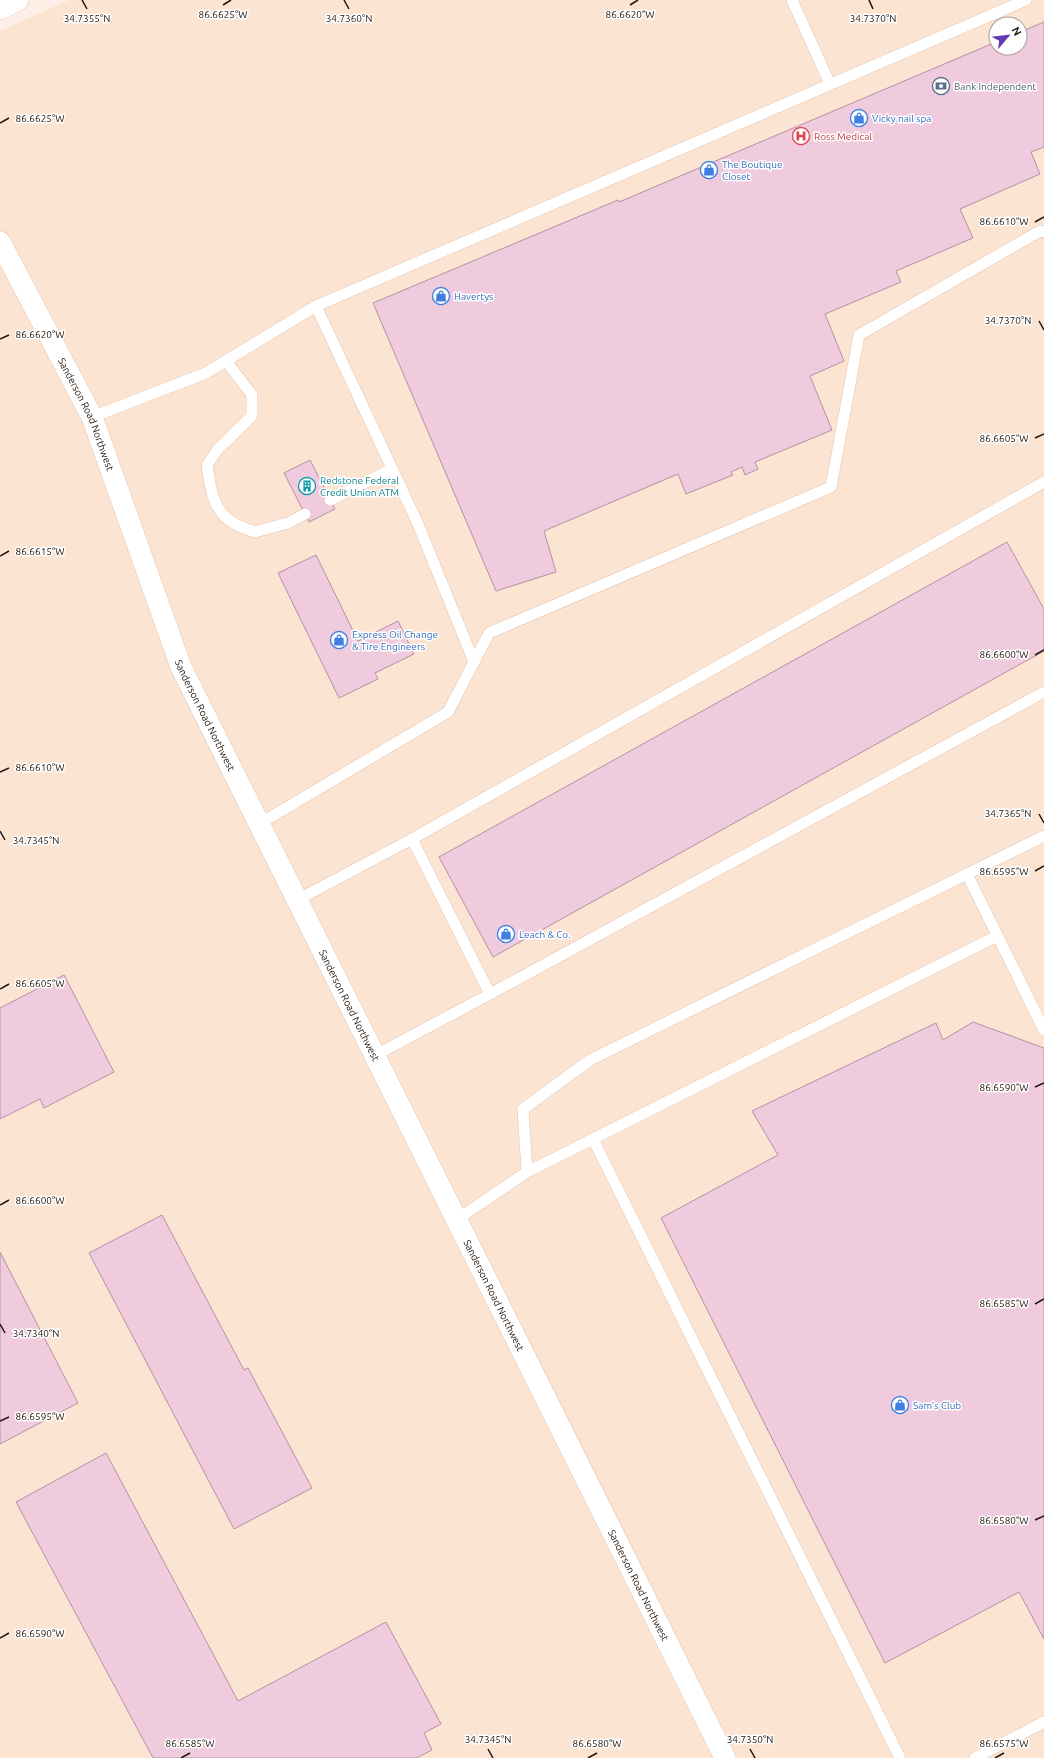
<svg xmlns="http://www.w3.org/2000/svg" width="1044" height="1758" font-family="Ubuntu,sans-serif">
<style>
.built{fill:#fce4d3;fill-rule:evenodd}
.building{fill:#efcbdd;stroke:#b391a3}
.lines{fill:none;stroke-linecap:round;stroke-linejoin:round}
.service-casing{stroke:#e4c3ad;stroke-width:12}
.minor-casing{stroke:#e4c3ad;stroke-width:22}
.service{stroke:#fff;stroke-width:11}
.minor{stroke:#fff;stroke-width:21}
.ticks{fill:none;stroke:#20150d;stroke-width:1.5}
.labels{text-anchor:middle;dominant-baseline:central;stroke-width:3;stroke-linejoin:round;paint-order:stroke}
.service-label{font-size:10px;fill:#4e5e75;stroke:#fff;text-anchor:start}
.shop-label{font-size:10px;fill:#366cbe;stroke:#fff;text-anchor:start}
.health-label{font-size:10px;fill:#be3a42;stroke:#fff;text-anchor:start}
.street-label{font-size:10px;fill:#20150d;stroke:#fff}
.culture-label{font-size:10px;fill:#0d838f;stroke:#fff;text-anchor:start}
.ticks-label{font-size:10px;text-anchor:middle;fill:#20150d;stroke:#fff;stroke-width:3;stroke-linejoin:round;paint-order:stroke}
</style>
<rect width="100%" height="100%" fill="#fdefe6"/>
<!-- built -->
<path class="built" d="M69 0H1044V1758H0V31ZM996 24H1020V48H996Z"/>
<!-- building -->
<g class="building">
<polygon points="1044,22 1044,147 1031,152 1040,174 960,209 973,238 896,271 901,282 825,314 844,361 810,376 832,430 755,462 758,469 745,475 742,467 731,472 733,475 686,494 678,474 544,531 556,572 496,591 373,303 618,200 619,202 996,42 996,48 1020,48 1020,32"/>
<polygon points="310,460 335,509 309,522 284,473"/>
<polygon points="1007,542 1044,609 1044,651 493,957 439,857"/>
<polygon points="316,555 358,641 398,621 414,654 375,673 378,679 339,698 278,573"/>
<polygon points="64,975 114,1072 44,1108 40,1099 0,1119 0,1008"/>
<polygon points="973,1022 1044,1048 1044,1639 1019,1592 885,1663 661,1218 778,1155 752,1111 936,1023 943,1040"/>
<polygon points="162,1215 244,1370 248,1368 312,1488 234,1529 89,1253"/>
<polygon points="0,1252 78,1403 0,1444"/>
<polygon points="106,1453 238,1701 386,1622 441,1724 424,1733 432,1750 416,1758 153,1758 16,1502"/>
</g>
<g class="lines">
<!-- service casing -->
<g class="service-casing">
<g id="service">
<polyline points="792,0 830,84"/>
<polyline points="316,306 1026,0"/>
<path d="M226 361 252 395V416L218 449 207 465C210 484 212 508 229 520 236 526 247 529 255 532L288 523 305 514"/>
<polyline points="92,417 206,373 316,306 418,524 474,662"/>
<polyline points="330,500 392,469"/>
<polyline points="259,824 448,712 489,633 831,487 859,335 1040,231 1044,232"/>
<polyline points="967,874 1044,1030"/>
<polyline points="297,900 412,839 1044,482"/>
<polyline points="490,994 1044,692"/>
<polyline points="374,1056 490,994 412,839"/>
<polyline points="593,1139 900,1758"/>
<polyline points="527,1172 997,936"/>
<polyline points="456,1220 527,1172 523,1109 590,1060 1044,836"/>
<polyline points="975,1758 1044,1722"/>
</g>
</g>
<!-- minor casing -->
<g class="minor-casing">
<g id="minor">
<polyline points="0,9 18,0"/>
<path id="s1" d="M0 242 92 417 181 667 725 1758"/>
</g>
</g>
<!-- service -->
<use href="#service" class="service"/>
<!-- minor -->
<use href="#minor" class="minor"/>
</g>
<!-- ticks -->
<path class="ticks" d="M82 0 87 9M344 0 349 9M869 0 873 9M223 5 231 0M630 5 638 0M0 123 9 118M1035 222 1044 217M1039 321 1044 330M0 339 9 335M1035 438 1044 434M0 556 9 551M1035 655 1044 650M0 772 9 768M1039 814 1044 823M0 831 5 840M1035 871 1044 866M0 989 9 984M1035 1087 1044 1083M0 1205 9 1200M1035 1304 1044 1299M0 1324 5 1333M0 1421 9 1417M1035 1520 1044 1516M0 1638 9 1633M488 1749 493 1758M750 1749 755 1758M181 1758 190 1753M588 1758 597 1753M995 1758 1004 1753"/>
<!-- icons -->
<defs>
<g id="bank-ring" transform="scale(0.9)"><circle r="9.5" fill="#fff" stroke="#5c6f8a" stroke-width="1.5"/><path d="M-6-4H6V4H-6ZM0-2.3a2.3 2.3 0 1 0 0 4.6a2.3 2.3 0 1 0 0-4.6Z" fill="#5c6f8a"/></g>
<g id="shop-ring" transform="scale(0.9)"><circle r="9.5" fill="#fff" stroke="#3f7fe0" stroke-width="1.5"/><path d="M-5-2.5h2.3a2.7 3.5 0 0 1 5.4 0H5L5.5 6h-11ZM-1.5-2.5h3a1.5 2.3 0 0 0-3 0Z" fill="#3f7fe0"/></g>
<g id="hospital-ring" transform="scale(0.9)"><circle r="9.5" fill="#fff" stroke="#e0444e" stroke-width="1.5"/><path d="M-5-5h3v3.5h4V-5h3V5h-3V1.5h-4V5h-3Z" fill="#e0444e"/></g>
<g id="building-ring" transform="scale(0.9)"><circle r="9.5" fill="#fff" stroke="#0f9aa8" stroke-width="1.5"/><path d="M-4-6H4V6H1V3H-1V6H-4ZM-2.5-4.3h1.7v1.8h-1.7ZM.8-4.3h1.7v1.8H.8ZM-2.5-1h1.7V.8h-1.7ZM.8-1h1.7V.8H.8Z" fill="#0f9aa8"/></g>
</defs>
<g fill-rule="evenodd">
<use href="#bank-ring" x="941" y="86"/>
<use href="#shop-ring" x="859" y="118"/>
<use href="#hospital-ring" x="801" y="136"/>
<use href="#shop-ring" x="709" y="170"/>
<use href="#shop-ring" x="441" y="296"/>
<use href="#building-ring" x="307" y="486"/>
<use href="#shop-ring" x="339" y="640"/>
<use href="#shop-ring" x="506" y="934"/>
<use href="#shop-ring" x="900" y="1405"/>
</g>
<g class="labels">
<!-- service labels -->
<g class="service-label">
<text x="954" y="86">Bank Independent</text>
</g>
<!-- shop labels -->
<g class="shop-label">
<text x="872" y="118">Vicky nail spa</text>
<text x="722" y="164">The Boutique<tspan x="722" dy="12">Closet</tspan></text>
<text x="454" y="296">Havertys</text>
<text x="352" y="634">Express Oil Change<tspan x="352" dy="12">&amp; Tire Engineers</tspan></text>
<text x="519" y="934">Leach &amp; Co.</text>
<text x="913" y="1405">Sam's Club</text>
</g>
<!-- health labels -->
<g class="health-label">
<text x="814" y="136">Ross Medical</text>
</g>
<!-- street labels -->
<g class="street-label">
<text stroke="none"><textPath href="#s1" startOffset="193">Sanderson Road Northwest</textPath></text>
<text stroke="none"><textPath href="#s1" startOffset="517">Sanderson Road Northwest</textPath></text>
<text stroke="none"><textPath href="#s1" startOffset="841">Sanderson Road Northwest</textPath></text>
<text stroke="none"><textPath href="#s1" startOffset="1165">Sanderson Road Northwest</textPath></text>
<text stroke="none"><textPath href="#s1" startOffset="1489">Sanderson Road Northwest</textPath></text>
</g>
<!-- culture labels -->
<g class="culture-label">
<text x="320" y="480">Redstone Federal<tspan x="320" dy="12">Credit Union ATM</tspan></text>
</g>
</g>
<g class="ticks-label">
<text x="223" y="18">86.6625°W</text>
<text x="630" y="18">86.6620°W</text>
<text x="87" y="22">34.7355°N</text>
<text x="349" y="22">34.7360°N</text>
<text x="873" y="22">34.7370°N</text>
<text x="40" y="122">86.6625°W</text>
<text x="1004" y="225">86.6610°W</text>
<text x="1008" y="324">34.7370°N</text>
<text x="40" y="338">86.6620°W</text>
<text x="1004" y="442">86.6605°W</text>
<text x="40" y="555">86.6615°W</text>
<text x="1004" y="658">86.6600°W</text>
<text x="40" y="771">86.6610°W</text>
<text x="1008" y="817">34.7365°N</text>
<text x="36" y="844">34.7345°N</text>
<text x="1004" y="875">86.6595°W</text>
<text x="40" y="987">86.6605°W</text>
<text x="1004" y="1091">86.6590°W</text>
<text x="40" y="1204">86.6600°W</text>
<text x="1004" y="1307">86.6585°W</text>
<text x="36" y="1337">34.7340°N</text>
<text x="40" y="1420">86.6595°W</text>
<text x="1004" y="1524">86.6580°W</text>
<text x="40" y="1637">86.6590°W</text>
<text x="488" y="1743">34.7345°N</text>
<text x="750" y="1743">34.7350°N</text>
<text x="190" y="1747">86.6585°W</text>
<text x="597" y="1747">86.6580°W</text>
<text x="1004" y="1747">86.6575°W</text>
</g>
<!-- north arrow -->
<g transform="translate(1008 36) rotate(62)"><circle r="19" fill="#ffffff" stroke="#a6a19e"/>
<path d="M0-3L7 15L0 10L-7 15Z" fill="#633ab2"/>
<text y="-6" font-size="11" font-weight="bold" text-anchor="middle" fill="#20150d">N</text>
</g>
</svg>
